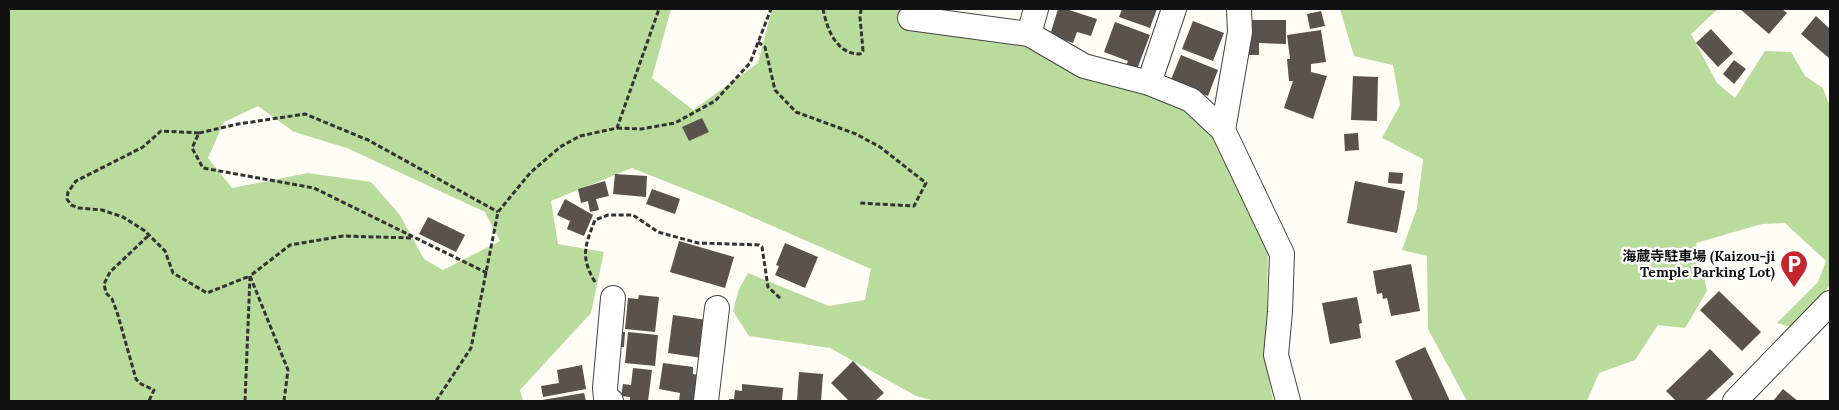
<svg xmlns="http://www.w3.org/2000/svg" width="1839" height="410" font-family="Lora,'Noto Sans JP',serif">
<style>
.forest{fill:#b9dc9c;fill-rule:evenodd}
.building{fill:#5a524d}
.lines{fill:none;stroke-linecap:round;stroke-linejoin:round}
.minor-casing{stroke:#444;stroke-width:26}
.path{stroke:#333;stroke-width:3;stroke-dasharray:5 2.5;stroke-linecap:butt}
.minor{stroke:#fff;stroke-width:24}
.labels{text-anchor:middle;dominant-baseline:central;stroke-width:5;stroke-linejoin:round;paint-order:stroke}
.poi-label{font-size:14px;font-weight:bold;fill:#111;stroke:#fff;text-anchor:end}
</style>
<rect width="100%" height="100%" fill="#fffdf5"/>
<!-- forest -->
<g class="forest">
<path d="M9 9H671L652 78 693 110 758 63 772 9H927L1140 78 1231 132 1268 251 1266 361 1273 401H935L916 396 830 348 749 336 733 311 739 289 748 273 829 306 865 300 871 269 715 201 632 168 551 201 558 244 604 252 591 313 520 390 523 401H9ZM258 106 294 132 347 148 485 212 500 241 443 270 424 259 400 215 371 182 308 173 232 188 208 158 224 122Z"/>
<polygon points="1340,9 1718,9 1691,34 1717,83 1735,98 1765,51 1791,52 1805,76 1823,88 1830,107 1830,285 1794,328 1777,323 1818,282 1826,261 1785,223 1762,224 1696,243 1707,291 1685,328 1658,325 1635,360 1599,373 1587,401 1467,401 1428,329 1427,256 1402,250 1417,208 1423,159 1382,138 1400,105 1393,65 1354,56"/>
</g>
<!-- building -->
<g class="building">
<polygon points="1058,9 1066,9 1097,19 1091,36 1077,32 1073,43 1050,35"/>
<polygon points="1122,9 1157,9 1150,28 1119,17"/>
<polygon points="1740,9 1782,9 1787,13 1769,34"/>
<polygon points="1321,11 1325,26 1310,29 1307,14"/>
<polygon points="1816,16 1830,29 1830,59 1801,34"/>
<polygon points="1247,20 1286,20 1286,44 1259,43 1259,55 1247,55"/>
<polygon points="1193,21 1224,33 1213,61 1182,49"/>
<polygon points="1115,22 1150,35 1136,72 1125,68 1128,61 1104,52"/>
<polygon points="1711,29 1733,53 1718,67 1696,43"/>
<polygon points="1321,30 1326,62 1311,64 1311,72 1327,76 1313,119 1284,108 1293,81 1289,81 1287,59 1290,59 1287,35"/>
<polygon points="1181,55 1218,70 1208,96 1170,82"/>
<polygon points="1734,60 1746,69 1734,84 1723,74"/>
<polygon points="1353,76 1378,77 1377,121 1351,120"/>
<polygon points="702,118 709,132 689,141 682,127"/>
<polygon points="1358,133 1359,150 1345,151 1344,134"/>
<polygon points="1389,172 1403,173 1402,184 1388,183"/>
<polygon points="615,174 647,176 646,197 613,194"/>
<polygon points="605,181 609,196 596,199 599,210 590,212 588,201 581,203 578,189"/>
<polygon points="1355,181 1405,191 1397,233 1347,223"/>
<polygon points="652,189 680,199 675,214 646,204"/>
<polygon points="565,199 593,215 584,236 567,229 570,221 557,215"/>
<polygon points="428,217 465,235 456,252 419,234"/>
<polygon points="679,241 734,257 725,288 670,272"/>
<polygon points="785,243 818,257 805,288 775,275 779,266 776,265"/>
<polygon points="1411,264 1420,311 1391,316 1387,298 1383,299 1382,293 1377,294 1373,271"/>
<polygon points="1719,291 1761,332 1742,351 1700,310"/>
<polygon points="639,295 659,297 655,332 625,329 628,298 638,299"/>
<polygon points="1357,297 1362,323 1359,324 1361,338 1330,344 1322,303"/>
<polygon points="673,315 707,320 702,358 668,353"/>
<polygon points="618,332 625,332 624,347 617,347"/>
<polygon points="628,332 658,335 655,366 625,363"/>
<polygon points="1425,347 1450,401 1413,401 1395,361"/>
<polygon points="1710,349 1734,374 1705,401 1676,401 1666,391"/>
<polygon points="853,361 884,393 875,401 849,401 831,383"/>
<polygon points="663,363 693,367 693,374 698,375 695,401 679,401 680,393 659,389"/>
<polygon points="582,365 586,389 543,397 541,386 559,383 557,370"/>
<polygon points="633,368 652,370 648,401 630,400 630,397 621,396 623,384 631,385"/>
<polygon points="799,372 823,374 821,401 797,401"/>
<polygon points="742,384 783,388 782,401 729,401 729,399 734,399 735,390 742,391"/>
<polygon points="1783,389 1798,401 1773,401"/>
<polygon points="584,393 586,401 543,401 542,400"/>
</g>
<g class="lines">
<!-- minor casing -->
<g class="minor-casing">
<g id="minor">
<polyline points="910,18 1029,34 1084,66 1149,83 1191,100 1223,130 1282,254 1280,312 1276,355 1288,401"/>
<polyline points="1029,34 1036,9"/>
<polyline points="1149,83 1174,9"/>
<polyline points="1223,130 1240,32 1239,9"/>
<polyline points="611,401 606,398 605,388 613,298"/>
<polyline points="706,401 717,308"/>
<polyline points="1735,401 1830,303"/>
</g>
</g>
<!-- path -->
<g class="path">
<path d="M823 9C827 29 836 54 860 54L863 51 860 17 861 9"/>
<polyline points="758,42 765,47 775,90 796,112 856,134 880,147 926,183 914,206 859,203"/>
<polyline points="617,128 641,129 675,123 715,101 750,63 771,9"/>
<polyline points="199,133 161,131 143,147 76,181 68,192 67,199 71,205 79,208 102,210 123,217 145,231 165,251 173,273 207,293 250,276 245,401"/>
<polyline points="148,236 110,272 104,284 106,293 112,299 117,312 136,379 141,384 154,390 149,401"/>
<polyline points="487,273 314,188 203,168 192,148 199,133 238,124 305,114 368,140 498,212"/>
<path d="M595 282C580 257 585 245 595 220L608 215H633L658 232 698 243 759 245 762 247 768 287 781 299"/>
<polyline points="284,401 288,370 250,276 290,245 343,236 412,238"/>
<polyline points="436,401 471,348 498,212 530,173 560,147 580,136 617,128 659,9"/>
</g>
<!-- minor -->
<use href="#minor" class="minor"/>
</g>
<!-- icons -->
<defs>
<g id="parking-pin" transform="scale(1.4375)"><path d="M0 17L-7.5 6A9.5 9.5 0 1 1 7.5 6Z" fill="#c4262e" stroke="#fff"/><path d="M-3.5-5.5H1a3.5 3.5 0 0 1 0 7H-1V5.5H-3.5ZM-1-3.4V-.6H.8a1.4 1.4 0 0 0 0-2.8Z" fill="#fff"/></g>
</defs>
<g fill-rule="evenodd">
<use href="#parking-pin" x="1794" y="264"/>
</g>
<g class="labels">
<!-- poi labels -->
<g class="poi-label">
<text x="1775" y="256">海蔵寺駐車場 (Kaizou-ji<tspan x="1775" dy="16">Temple Parking Lot)</tspan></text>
</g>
</g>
<!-- border -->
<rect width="1839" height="410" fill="none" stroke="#111111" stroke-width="20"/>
</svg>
